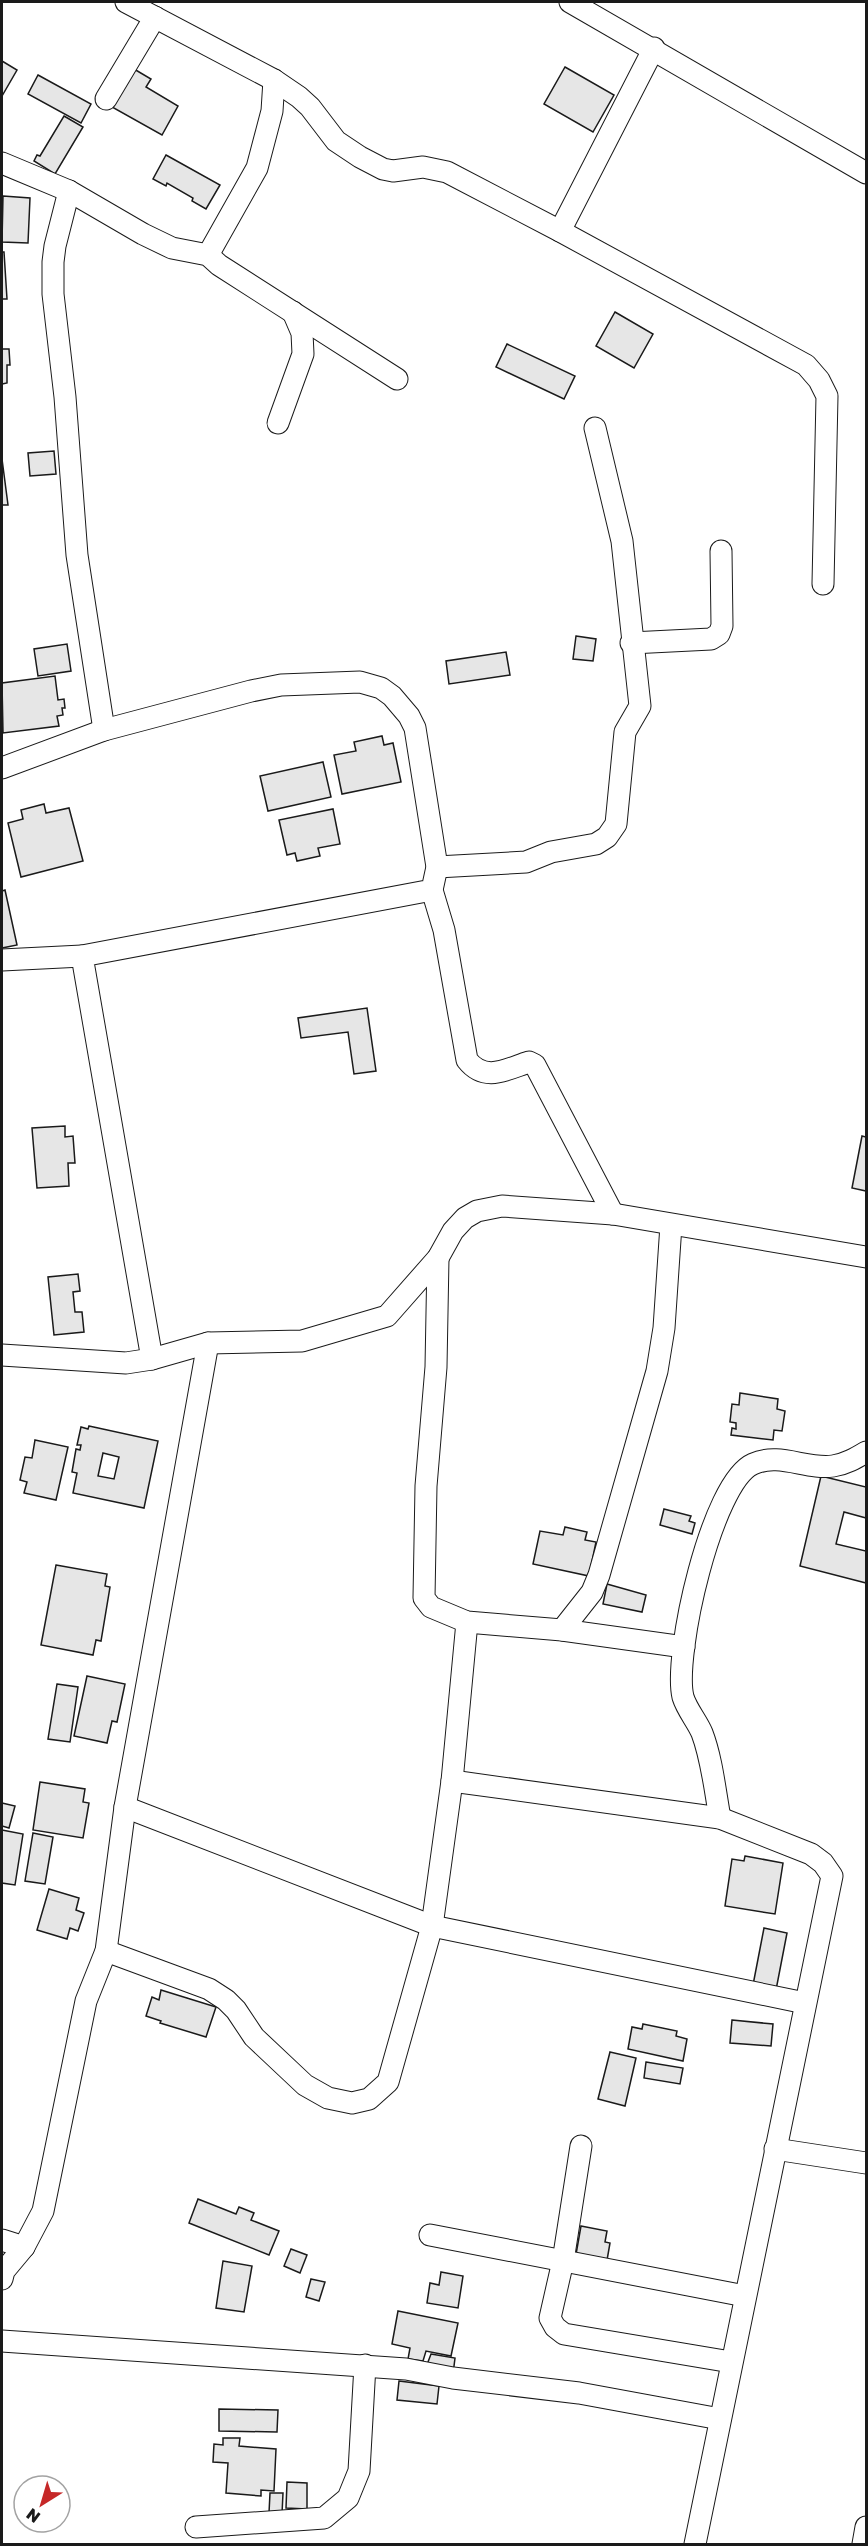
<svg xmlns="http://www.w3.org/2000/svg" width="868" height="2546" font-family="'Golos Text',sans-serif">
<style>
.building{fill:#e6e6e6;stroke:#1a1a1a;stroke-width:1.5;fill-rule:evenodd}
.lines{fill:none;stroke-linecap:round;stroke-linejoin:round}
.minor-casing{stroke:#1a1a1a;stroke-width:23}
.minor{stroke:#fff;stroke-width:21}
</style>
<rect width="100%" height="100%" fill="#fff"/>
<!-- building -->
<g class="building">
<polygon points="2,61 17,70 2,96"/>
<polygon points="565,67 614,95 593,132 544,104"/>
<polygon points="134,69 151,79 146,87 178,106 162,135 112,107"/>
<polygon points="38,75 91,104 81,123 28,94"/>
<polygon points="64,116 83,127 55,174 34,161 37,155 40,156"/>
<polygon points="166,155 220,185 206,209 192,201 193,198 167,183 166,186 153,179"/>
<polygon points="3,196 30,198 28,243 2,242"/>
<polygon points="2,252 4,252 7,299 2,299"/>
<polygon points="615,312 653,334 634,368 596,346"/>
<polygon points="507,344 575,376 564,399 496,367"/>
<polygon points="2,349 9,349 10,365 7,365 7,383 2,384"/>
<polygon points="54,451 56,474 30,476 28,453"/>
<polygon points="2,459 8,505 2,505"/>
<polygon points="576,636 596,639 593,661 573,659"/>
<polygon points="67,644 71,671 38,676 34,649"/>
<polygon points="506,652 510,675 449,684 446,661"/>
<polygon points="55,676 58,700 64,699 65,708 62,708 63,715 57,716 59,726 3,733 2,683"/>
<polygon points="382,736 384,745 393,743 401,782 342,794 334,755 356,751 354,742"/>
<polygon points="323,762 331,797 268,811 260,776"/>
<polygon points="44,804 46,813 69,808 83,861 21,877 8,823 23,819 21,810"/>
<polygon points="333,809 340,844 318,848 320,856 297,861 295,853 287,855 279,820"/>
<polygon points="5,890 17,945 2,948 2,891"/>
<polygon points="367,1008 376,1071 354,1074 348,1032 301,1038 298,1018"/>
<polygon points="65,1126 65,1137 73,1136 75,1163 68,1163 69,1186 37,1188 32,1128"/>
<polygon points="862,1136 866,1137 866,1191 852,1188"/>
<polygon points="78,1274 80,1291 73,1292 75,1312 82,1312 84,1332 54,1335 48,1277"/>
<polygon points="740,1393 778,1399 777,1409 785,1411 782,1431 774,1430 773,1440 731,1435 732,1428 736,1429 736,1423 730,1422 732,1404 739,1405"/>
<path d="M89 1426 158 1441 144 1508 73 1493 77 1473 72 1472 76 1449 80 1450 81 1445H77L81 1427 88 1429ZM103 1453 119 1457 114 1479 98 1476Z"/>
<polygon points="35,1440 68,1447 56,1500 24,1493 27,1482 20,1480 25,1457 32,1458"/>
<polygon points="821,1476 866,1487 866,1518 844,1512 836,1544 866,1551 866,1583 800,1566"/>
<polygon points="664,1509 691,1516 689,1521 695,1523 692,1534 660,1525"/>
<polygon points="565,1527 587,1532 585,1540 596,1542 589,1576 533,1564 540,1531 563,1535"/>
<polygon points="56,1565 107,1574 105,1586 110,1587 101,1641 96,1640 93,1655 41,1645"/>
<polygon points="607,1584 646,1595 642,1612 603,1604"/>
<polygon points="87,1676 125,1684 117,1722 112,1721 107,1743 74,1736"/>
<polygon points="57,1684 78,1687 70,1742 48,1739"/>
<polygon points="40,1782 85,1789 83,1802 89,1803 83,1838 33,1830"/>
<polygon points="2,1803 15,1806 9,1828 2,1826"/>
<polygon points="2,1830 23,1834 15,1885 2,1883"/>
<polygon points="33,1833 53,1837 45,1884 25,1881"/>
<polygon points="745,1856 783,1863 775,1914 725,1906 732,1859 744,1861"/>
<polygon points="49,1889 79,1898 76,1910 84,1913 78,1931 70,1928 67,1939 37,1930"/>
<polygon points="764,1928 787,1933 776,1990 753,1985"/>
<polygon points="161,1990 216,2007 206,2037 160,2023 161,2021 146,2016 152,1997 159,2000"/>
<polygon points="732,2020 773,2024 771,2046 730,2043"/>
<polygon points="643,2024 677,2031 676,2036 687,2039 683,2061 628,2049 632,2027 642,2029"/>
<polygon points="610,2052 636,2058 625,2106 598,2099"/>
<polygon points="646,2062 683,2068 680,2084 644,2078"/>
<polygon points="198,2199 236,2214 239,2207 254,2213 251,2220 279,2231 269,2255 189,2223"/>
<polygon points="581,2226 607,2231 605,2242 610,2243 606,2266 575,2260"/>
<polygon points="291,2249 307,2255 300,2273 284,2266"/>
<polygon points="223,2261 252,2266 244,2312 216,2308"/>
<polygon points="441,2272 463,2276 458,2308 427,2303 430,2283 439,2285"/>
<polygon points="311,2279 325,2282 319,2301 306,2297"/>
<polygon points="398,2311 458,2323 451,2356 426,2351 423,2361 408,2359 410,2348 392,2344"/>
<polygon points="431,2354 455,2358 453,2374 425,2370"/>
<polygon points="399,2381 439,2386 437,2404 397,2400"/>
<polygon points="219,2409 278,2410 277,2432 219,2431"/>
<polygon points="223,2438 240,2438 239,2446 276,2449 274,2491 261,2490 261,2496 226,2493 228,2463 213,2462 214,2444 223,2445"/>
<polygon points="287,2482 307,2483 307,2509 286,2508"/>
<polygon points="270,2493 283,2493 282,2514 269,2513"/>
</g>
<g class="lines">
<!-- minor casing -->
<g class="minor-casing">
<g id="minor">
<polyline points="126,2 274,80 299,97 310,107 336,141 360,157 383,169 393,171 423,167 447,172 560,231 806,365 819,380 827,396 823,584"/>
<polyline points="570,2 866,173"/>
<polyline points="106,99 155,17"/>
<polyline points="2,163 69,191 143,234 172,248 208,255 219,265 397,379"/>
<polyline points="69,191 55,246 53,262 53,294 65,397 77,555 104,730"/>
<polyline points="560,231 654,48"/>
<polyline points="208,255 257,168 272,111 274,80"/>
<polyline points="278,423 303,354 302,333 293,312"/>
<polyline points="631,643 711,639 719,634 722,626 721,551"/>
<polyline points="2,768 104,730 251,691 281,685 360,682 381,688 392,696 409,716 415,728 437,867 432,890 82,956 152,1359"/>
<polyline points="437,867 526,862 551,852 596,844 607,837 616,824 625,732 640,706 622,541 595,428"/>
<path d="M432 890 444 930 467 1060C485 1083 507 1069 529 1062L535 1065 613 1214"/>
<polyline points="2,960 82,956"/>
<polyline points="438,1258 436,1367 426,1486 424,1598 431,1607 467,1622 562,1630 684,1647"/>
<polyline points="2,1355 126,1363 152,1359 208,1343 302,1341 387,1316 438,1258 453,1231 465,1218 477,1211 502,1206 613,1214 866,1257"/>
<polyline points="562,1630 592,1592 599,1575 657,1371 664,1328 671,1225"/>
<polyline points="452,1781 720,1818 811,1854 823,1863 832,1876 695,2544"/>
<polyline points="125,1807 432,1926 805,2003"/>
<path d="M720 1818C715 1791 712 1759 702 1733 697 1721 687 1710 683 1697 673 1655 712 1482 753 1464 779 1452 807 1470 833 1466 846 1464 856 1458 866 1452"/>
<polyline points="106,1951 209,1989 226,2000 236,2010 254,2037 305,2085 328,2098 352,2103 369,2099 388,2082 432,1926 452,1781 467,1622"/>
<polyline points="581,2146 563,2261 550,2318 555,2327 564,2334 731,2362"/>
<polyline points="775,2149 866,2163"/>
<polyline points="430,2235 745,2296"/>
<polyline points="2,2240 24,2247"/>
<polyline points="2,2279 4,2271 24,2247 43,2211 86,2001 106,1951 125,1807 208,1343"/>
<polyline points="2,2341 406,2369 453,2378 579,2393 720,2419"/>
<polyline points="196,2527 324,2518 348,2498 359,2471 365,2365"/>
<polyline points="863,2544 866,2527"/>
</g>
</g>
<!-- minor -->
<use href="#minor" class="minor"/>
</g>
<!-- border -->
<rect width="868" height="2546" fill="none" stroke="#1a1a1a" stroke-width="6"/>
<!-- north arrow -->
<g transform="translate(42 2504) rotate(217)"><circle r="28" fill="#ffffff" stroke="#a3a3a3" stroke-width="1.5"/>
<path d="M0-4.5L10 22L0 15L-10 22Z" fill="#c62828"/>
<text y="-9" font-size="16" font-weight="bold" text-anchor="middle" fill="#1a1a1a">N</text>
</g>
</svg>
